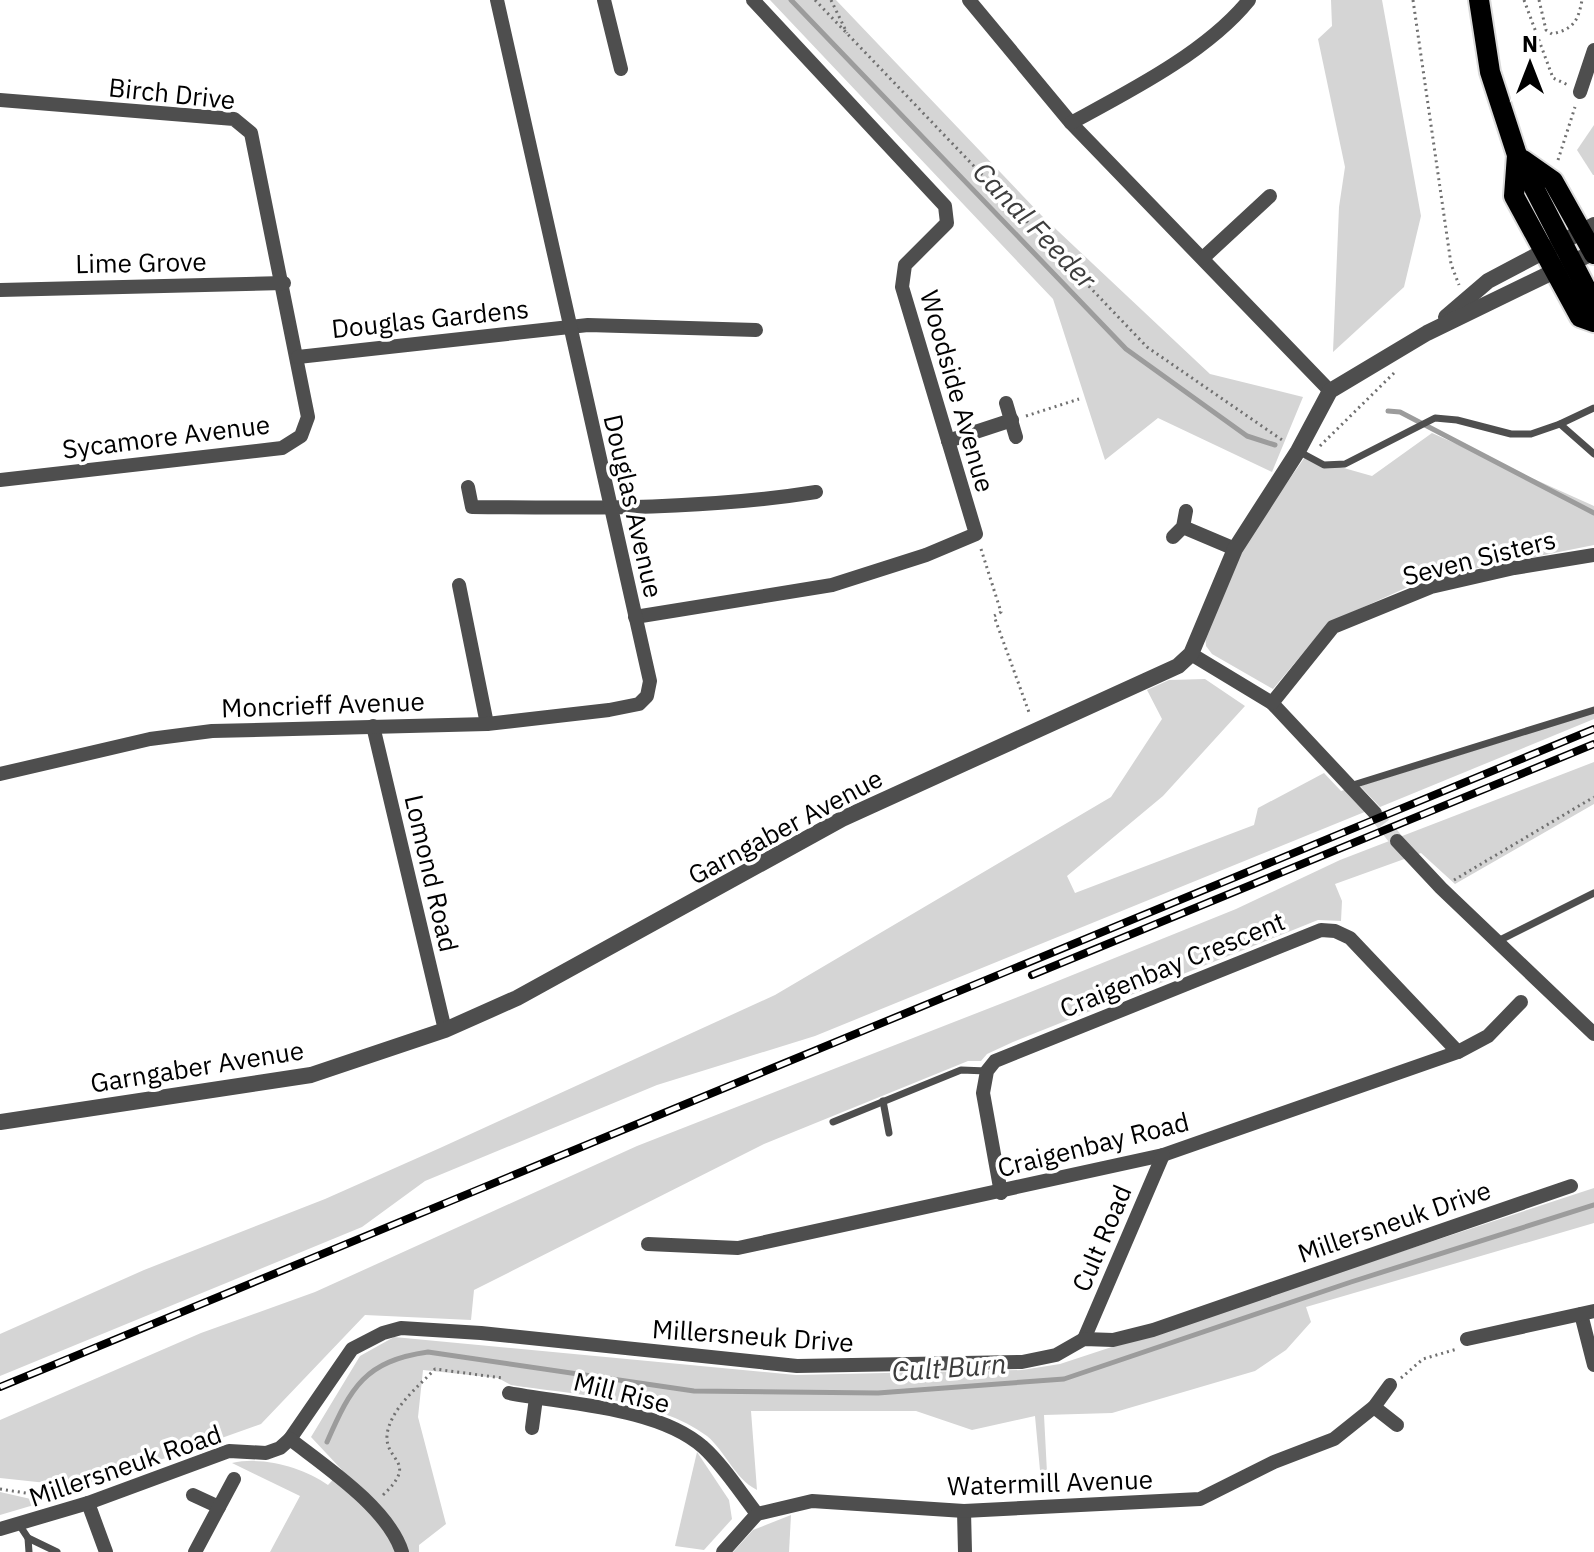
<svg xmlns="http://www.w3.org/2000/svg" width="1594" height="1552" font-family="'IBM Plex Sans',sans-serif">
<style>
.green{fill:#d5d5d5}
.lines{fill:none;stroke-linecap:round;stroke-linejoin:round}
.stream{stroke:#9c9c9c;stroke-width:5}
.minor-tunnel{stroke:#d9d9d9;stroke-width:14;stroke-dasharray:14 7;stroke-linecap:butt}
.primary-casing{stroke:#dbdbdb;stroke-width:24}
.path{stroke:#707070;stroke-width:3;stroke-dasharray:2 4;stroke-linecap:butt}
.service{stroke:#4e4e4e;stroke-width:7}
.minor{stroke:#4e4e4e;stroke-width:14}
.tertiary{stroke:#4e4e4e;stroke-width:16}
.primary{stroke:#000;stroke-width:20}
.rail-casing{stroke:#000;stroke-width:8}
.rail{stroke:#fff;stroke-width:5;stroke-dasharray:15;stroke-linecap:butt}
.labels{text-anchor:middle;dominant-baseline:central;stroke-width:7;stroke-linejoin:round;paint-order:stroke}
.street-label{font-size:26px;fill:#000;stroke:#fff}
.water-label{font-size:28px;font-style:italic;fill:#3d3d3d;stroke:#fff}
</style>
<rect width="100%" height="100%" fill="#fff"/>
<!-- green -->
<g class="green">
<polygon points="770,0 836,0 1042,216 1210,374 1303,397 1272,472 1158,418 1105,460 1053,299"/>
<polygon points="1331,0 1382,0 1421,216 1404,287 1333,352 1339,207 1345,167 1318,39 1332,26"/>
<polygon points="1594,125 1594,175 1593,175 1577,150"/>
<polygon points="1432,433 1594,506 1594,545 1428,578 1328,623 1273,689 1212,654 1206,646 1205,635 1239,551 1305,457 1372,476"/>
<polygon points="1205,679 1245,706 1163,796 1067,876 1075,893 1254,825 1258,808 1324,773 1341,791 1348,789 1367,811 815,1036 657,1085 425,1181 362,1227 0,1376 0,1334 144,1270 325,1199 440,1148 775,995 1111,797 1162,719 1147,690 1169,680"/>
<polygon points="1594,713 1594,719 1380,807 1360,786"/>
<polygon points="1594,762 1594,804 1455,884 1421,853 1335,884 1342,901 1341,921 1318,920 1013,1042 987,1054 981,1061 968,1061 764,1144 474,1290 471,1320 365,1315 261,1424 84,1487 0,1478 0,1420 201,1333 315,1292 637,1146 1023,995 1236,909 1340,860"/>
<path d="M1594 1188V1223L1306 1307 1311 1322 1286 1350 1255 1371 1112 1413 1044 1415 1048 1492H1042L1035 1416 972 1430 916 1411H751L757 1490C734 1478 726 1452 707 1436 658 1399 570 1394 511 1385L498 1378 423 1370 418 1417 446 1524 419 1545V1552H270L300 1496 232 1463C263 1456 303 1467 328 1485L342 1470 311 1437 360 1356 394 1337 796 1375 1022 1370 1060 1364Z"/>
<polygon points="697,1452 729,1500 732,1519 704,1550 675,1546"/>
<polygon points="0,1492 44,1502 0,1515"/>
<polygon points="791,1515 789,1552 733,1552 753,1530"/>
</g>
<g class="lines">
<!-- stream -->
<g class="stream">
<polyline points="791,0 1126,349 1247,436 1275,445"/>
<polyline points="1388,411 1400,412 1594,513"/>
<path d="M327 1442C351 1387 365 1361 428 1352L694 1391 878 1393 1064 1379 1351 1282 1594 1205"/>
</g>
<!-- minor-tunnel -->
<polyline class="minor-tunnel" points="1375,813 1397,841"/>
<!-- primary casing -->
<g class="primary-casing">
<g id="primary">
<polyline points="1479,0 1490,72 1517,155 1514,196 1580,317 1594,322"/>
<polyline points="1517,155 1594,304"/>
<polyline points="1523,160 1553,181 1594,254"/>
</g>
</g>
<!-- path -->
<g class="path">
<polyline points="815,0 1147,347 1285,442"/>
<polyline points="831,0 847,33"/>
<polyline points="1413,0 1451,264 1459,285"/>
<polyline points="1524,0 1553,78 1568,85"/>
<path d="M1539 0 1546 30 1552 34C1573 29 1578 22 1582 0"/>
<polyline points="1558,160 1575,107"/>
<polyline points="1026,416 1079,399"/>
<polyline points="1320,446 1394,373"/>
<polyline points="981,549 1001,612 994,616 1030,715"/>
<polyline points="1454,880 1594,797"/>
<polyline points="1401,1378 1423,1359 1457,1349"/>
<polyline points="0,1489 51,1497"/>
<path d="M383 1495C419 1461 385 1462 387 1435 390 1409 419 1386 435 1369L502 1378"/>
</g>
<!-- service -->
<g class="service">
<polyline points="1594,408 1560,424 1594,454"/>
<polyline points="1298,451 1324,465 1345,464 1435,418 1457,420 1511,434 1531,434 1560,424"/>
<polyline points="1353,785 1594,710"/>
<polyline points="1498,941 1594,893"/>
<polyline points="883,1101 889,1133"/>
<polyline points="833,1122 961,1070 987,1071"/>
<polyline points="20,1526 28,1538 29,1552"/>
<polyline points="28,1538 57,1552"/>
</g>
<!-- minor -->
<g class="minor">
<polyline points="604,0 621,69"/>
<polyline points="969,0 1071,123 1330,391"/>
<polyline points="1580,92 1594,50"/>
<polyline points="0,100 234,119 251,133 308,417 301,436 282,448 0,480"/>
<path d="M1071 123C1130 91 1207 52 1249 0"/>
<polyline points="1203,258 1270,196"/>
<polyline points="0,290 284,283"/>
<polyline points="298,357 588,325 756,330"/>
<polyline points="1006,403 1016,437"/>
<polyline points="948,441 1012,420"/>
<path d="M468 487 472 507C586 508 703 510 816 492"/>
<polyline points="1183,527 1235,549"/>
<polyline points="1173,537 1183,527 1186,511"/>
<polyline points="459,585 487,724"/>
<polyline points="635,617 832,585 926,555 976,534 902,287 905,265 947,223 945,206 753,0"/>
<polyline points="1191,654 1272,703 1375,813"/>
<polyline points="1272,703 1333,627 1431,587 1514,568 1594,555"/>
<polyline points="373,726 445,1030"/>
<polyline points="0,774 150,739 212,731 487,724 609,710 639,704 647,696 650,681 497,0"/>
<polyline points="1397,841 1441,888 1594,1034"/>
<polyline points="1001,1193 983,1093 987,1071 995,1061 1321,930 1335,931 1350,938 1458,1052"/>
<polyline points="648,1244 738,1248 1163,1155 1458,1052 1488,1036 1521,1002"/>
<polyline points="1581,1314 1594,1365"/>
<polyline points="1084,1339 1163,1155"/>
<polyline points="1467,1339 1594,1311"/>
<path d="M509 1393C566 1404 658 1407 703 1447 723 1465 740 1492 757 1514"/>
<polyline points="1374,1407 1397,1425"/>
<polyline points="532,1428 536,1398"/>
<polyline points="290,1439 352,1349 383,1333 401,1328 481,1333 797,1366 1022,1362 1056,1355 1084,1339 1113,1340 1153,1330 1571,1186"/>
<polyline points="193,1495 219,1507"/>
<polyline points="88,1503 106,1552"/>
<polyline points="964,1511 965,1552"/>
<path d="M0 1529 88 1503 229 1451 266 1453 280 1448 290 1439C326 1467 388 1508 402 1552"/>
<polyline points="195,1552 234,1479"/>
<polyline points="723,1552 757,1514 812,1501 964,1511 1200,1499 1274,1462 1334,1439 1374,1407 1390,1385"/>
</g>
<!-- tertiary -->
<g class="tertiary">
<polyline points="1446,317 1488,281 1594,225"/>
<polyline points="0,1122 311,1075 445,1030 517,998 842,819 1178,666 1191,654 1235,549 1298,451 1330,391 1427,333 1594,252"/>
</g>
<!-- primary -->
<use href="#primary" class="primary"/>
<!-- rail casing -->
<g class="rail-casing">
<g id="rail">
<polyline points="1032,975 1594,744"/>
<polyline points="0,1387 1594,729"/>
</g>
</g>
<!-- rail -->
<use href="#rail" class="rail"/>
</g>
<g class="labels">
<!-- street labels -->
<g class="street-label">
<text transform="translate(172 93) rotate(6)">Birch Drive</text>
<text transform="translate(141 262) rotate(-1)">Lime Grove</text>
<text transform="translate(430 318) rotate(-6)">Douglas Gardens</text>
<text transform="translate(958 391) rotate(74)">Woodside Avenue</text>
<text transform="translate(166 436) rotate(-7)">Sycamore Avenue</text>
<text transform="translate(634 506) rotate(77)">Douglas Avenue</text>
<text transform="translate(1479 557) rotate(-14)">Seven Sisters</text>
<text transform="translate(323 704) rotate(-2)">Moncrieff Avenue</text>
<text transform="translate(785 826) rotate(-28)">Garngaber Avenue</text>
<text transform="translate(432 873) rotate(77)">Lomond Road</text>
<text transform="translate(1172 964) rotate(-22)">Craigenbay Crescent</text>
<text transform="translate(197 1066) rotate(-9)">Garngaber Avenue</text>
<text transform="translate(1093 1144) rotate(-14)">Craigenbay Road</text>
<text transform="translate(1394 1221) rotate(-19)">Millersneuk Drive</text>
<text transform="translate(1101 1238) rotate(-67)">Cult Road</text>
<text transform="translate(753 1335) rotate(4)">Millersneuk Drive</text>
<text transform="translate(622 1392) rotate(14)">Mill Rise</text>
<text transform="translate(125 1465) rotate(-19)">Millersneuk Road</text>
<text transform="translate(1050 1482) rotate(-2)">Watermill Avenue</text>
</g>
<!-- water labels -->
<g class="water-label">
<text transform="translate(1035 225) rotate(46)">Canal Feeder</text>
<text transform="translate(949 1367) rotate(-4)">Cult Burn</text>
</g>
</g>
<!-- north arrow -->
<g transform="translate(1530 64)" stroke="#ffffff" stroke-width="6" paint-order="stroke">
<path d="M0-6L14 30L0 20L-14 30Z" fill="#000000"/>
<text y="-12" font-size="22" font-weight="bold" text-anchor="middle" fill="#000000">N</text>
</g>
</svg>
